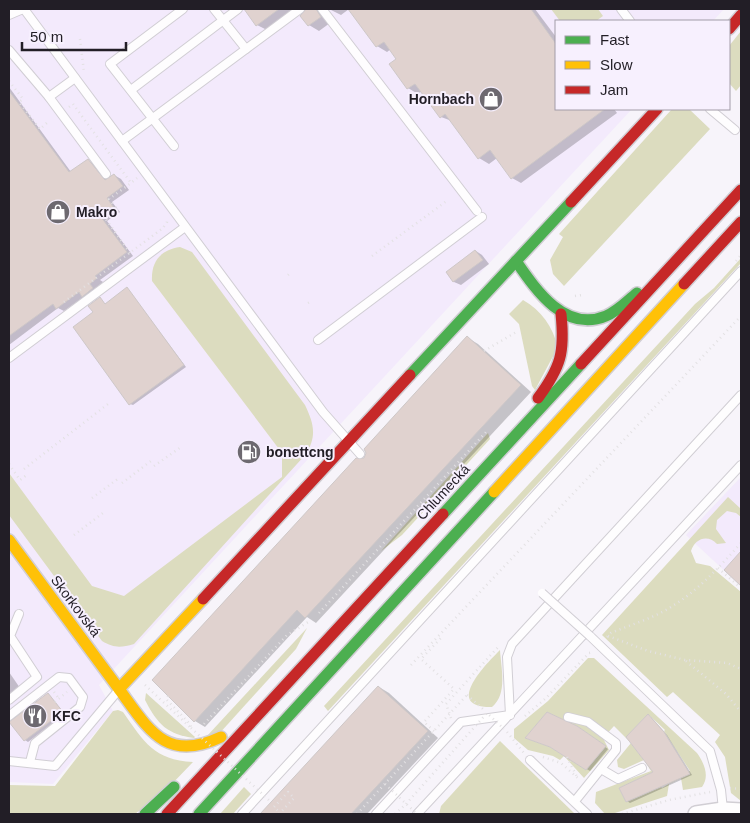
<svg xmlns="http://www.w3.org/2000/svg" width="750" height="823" font-family="Arial,sans-serif">
<style>
.built{fill:#f3eafc}
.green{fill:#dcdcbf;fill-rule:evenodd}
.shadow{fill:#0003}
.building{fill:#e0d2cf;stroke:#cec8c8}
.lines{fill:none;stroke-linecap:round;stroke-linejoin:round}
.lane-casing{stroke:#d1ced4;stroke-width:10}
.street-casing{stroke:#d1ced4;stroke-width:18}
.fast-casing{stroke:#d1ced4;stroke-width:14}
.slow-casing{stroke:#d1ced4;stroke-width:14}
.jam-casing{stroke:#d1ced4;stroke-width:14}
.path{stroke:#e3e1e3;stroke-width:2.5;stroke-dasharray:1 4;stroke-linecap:butt}
.lane{stroke:#fefdfe;stroke-width:8}
.street{stroke:#fefdfe;stroke-width:15}
.fast{stroke:#4caf50;stroke-width:11}
.slow{stroke:#ffc107;stroke-width:11}
.jam{stroke:#c62828;stroke-width:11}
.lane-bridge-casing{stroke:#d1ced4;stroke-width:10;stroke-linecap:butt}
.path-bridge{stroke:#e3e1e3;stroke-width:2.5;stroke-dasharray:1 4;stroke-linecap:butt}
.lane-bridge{stroke:#fefdfe;stroke-width:8}
.labels{text-anchor:middle;dominant-baseline:central;stroke-width:4;stroke-linejoin:round;paint-order:stroke}
.poi-label{font-size:14px;font-weight:bold;fill:#221e26;stroke:#f7f0fe;text-anchor:start}
.street-label{font-size:14px;fill:#221e26;stroke:#f7f0fe}
</style>
<rect width="100%" height="100%" fill="#f7f4fa"/>
<!-- built -->
<g class="built">
<polygon points="9,9 724,9 713,21 556,21 556,109 632,109 99,685 113,711 53,784 9,782"/>
<polygon points="741,477 741,586 686,535"/>
</g>
<!-- green -->
<g class="green">
<polygon points="551,9 598,9 603,16 596,21 560,21"/>
<polygon points="741,31 741,85 736,91 729,83 729,46"/>
<polygon points="672,109 689,109 710,129 564,286 553,274 550,260 563,237 559,234"/>
<path d="M180 247 192 252 305 405C314 424 317 436 306 454L134 644C120 648 114 648 102 641L9 515V473L92 586 124 596 282 477V453L152 281C151 262 160 250 180 247Z"/>
<polygon points="741,258 741,263 328,711 324,706 695,304 714,288"/>
<path d="M523 300C542 311 552 326 558 347L535 390 532 386 519 324 509 314Z"/>
<polygon points="488,433 490,439 402,535 381,551"/>
<path d="M728 497 741 509V517L736 513 727 511 717 520 716 529 726 543 717 544C708 534 695 538 691 551L696 563 710 566 741 592V801L731 793 725 757 715 742 720 735 673 692 667 697 602 635Z"/>
<polygon points="307,628 296,649 218,735 207,736"/>
<path d="M500 650C501 668 508 694 492 707 442 708 487 663 500 650Z"/>
<path d="M588 658H594L697 753C704 763 710 776 702 787L683 790 681 778 669 784 667 796 612 814H605L595 803 596 792 651 771 644 760 624 769 618 767 617 760 631 743 614 726 603 738 609 750 584 778 564 756 560 760 553 756 528 750 514 738V729L548 701ZM547 712 577 726 606 746 586 770 550 747 525 738ZM648 714 665 730 664 731 690 771 662 788 661 787 626 802 619 788 653 772 626 737Z"/>
<path d="M146 693 195 737 194 738C167 734 158 725 145 700Z"/>
<path d="M118 710 123 712C144 742 154 760 193 762L168 788 135 814H9V785L55 786 113 711Z"/>
<polygon points="500,741 575,814 439,814 441,806"/>
<polygon points="244,787 251,794 233,814 220,814"/>
</g>
<!-- shadow -->
<g class="shadow">
<polygon points="246,9 296,9 267,30 257,25"/>
<polygon points="300,9 349,9 341,15 329,9 326,16 330,23 319,31 309,25 302,16 306,12"/>
<polygon points="350,9 535,9 556,37 556,109 614,109 617,113 521,183 512,178 497,158 489,164 479,158 452,121 441,117 422,91 418,94 408,88 398,59 391,49 387,52 377,46"/>
<polygon points="9,87 71,172 88,160 94,164 107,180 114,175 121,179 129,190 112,202 120,212 107,221 133,256 100,280 103,282 96,288 99,292 89,300 84,297 64,311 58,308 9,345"/>
<polygon points="476,251 482,255 489,264 461,285 454,282 447,273"/>
<polygon points="127,289 186,367 133,405 130,404 95,313 100,299 106,305"/>
<polygon points="468,338 478,344 531,392 316,623 307,617 205,727 195,721 365,459"/>
<polygon points="9,672 20,688 9,695"/>
<polygon points="379,687 389,693 438,738 367,814 262,814"/>
<polygon points="48,694 65,714 28,742 25,740"/>
<polygon points="651,717 667,735 692,775 630,803 627,801 655,773"/>
<polygon points="580,729 608,749 590,771 553,748"/>
</g>
<!-- building -->
<g class="building">
<polygon points="244,9 279,9 256,26"/>
<polygon points="306,9 316,9 321,17 308,26 300,16"/>
<polygon points="348,9 531,9 556,44 556,109 605,109 511,179 490,150 478,159 445,114 440,118 415,84 407,89 389,64 396,59 384,42 376,47"/>
<polygon points="9,91 69,172 88,159 105,180 114,174 123,186 107,198 114,208 101,217 127,252 95,276 97,278 90,284 93,288 82,297 79,292 56,309 53,304 9,336"/>
<polygon points="475,250 483,260 453,282 446,272"/>
<polygon points="127,287 184,365 129,405 73,327 93,312 88,306 100,297 105,304"/>
<polygon points="467,336 521,385 305,618 297,610 194,722 152,680 356,458 364,458 366,453 364,449"/>
<polygon points="741,551 741,586 724,570"/>
<polygon points="378,686 428,731 351,814 260,814"/>
<polygon points="48,693 63,712 24,741 9,722"/>
<polygon points="547,712 577,726 606,746 586,770 550,747 525,738"/>
<polygon points="648,714 664,732 690,774 626,802 619,788 653,772 626,737"/>
</g>
<g class="lines">
<!-- lane casing -->
<g class="lane-casing">
<g id="lane">
<polyline points="24,9 323,412 360,454"/>
<polyline points="214,9 246,49"/>
<polyline points="322,9 477,211"/>
<polyline points="621,9 630,21"/>
<polyline points="9,15 23,9"/>
<polyline points="9,50 49,97 106,174"/>
<polyline points="131,90 238,9"/>
<polyline points="49,97 75,78"/>
<polyline points="710,109 735,130"/>
<polyline points="122,141 300,9"/>
<polyline points="174,146 110,64 183,9"/>
<polyline points="318,340 482,217"/>
<polyline points="9,358 185,227"/>
<polyline points="590,636 710,751 721,790 723,810"/>
<polyline points="9,700 37,677 10,636 19,614"/>
<polyline points="510,715 507,657 512,644 741,395"/>
<polyline points="9,716 59,677 69,678 83,697 80,707 35,743 30,762"/>
<polyline points="568,717 588,722 616,743 616,750 575,801"/>
<polyline points="530,760 587,814"/>
<polyline points="9,761 55,766 117,692"/>
<polyline points="601,769 618,779 642,768"/>
<polyline points="242,814 741,271"/>
<polyline points="376,814 461,722 510,715"/>
<polyline points="417,814 741,465"/>
</g>
</g>
<!-- street casing -->
<g class="street-casing">
<polyline id="street" points="696,814 723,810 741,811"/>
</g>
<!-- fast casing -->
<g class="fast-casing">
<g id="fast">
<path d="M516 261C536 290 565 333 606 316 618 311 627 301 637 293"/>
<polyline points="410,375 571,202"/>
<polyline points="443,514 581,364"/>
<polyline points="145,814 174,787"/>
<polyline points="199,814 494,492"/>
</g>
</g>
<!-- slow casing -->
<g class="slow-casing">
<g id="slow">
<polyline points="494,492 684,284"/>
<polyline points="9,540 119,689 203,599"/>
<path d="M119 689C149 730 166 763 221 737"/>
</g>
</g>
<!-- jam casing -->
<g class="jam-casing">
<g id="jam">
<polyline points="729,29 741,15"/>
<polyline points="571,202 657,109"/>
<polyline points="684,284 741,222"/>
<polyline points="581,364 741,190"/>
<path d="M538 398C561 367 565 352 561 314"/>
<polyline points="203,599 410,375"/>
<polyline points="167,814 443,514"/>
</g>
</g>
<!-- path -->
<g class="path">
<polyline points="80,39 84,72"/>
<polyline points="9,81 23,99 19,102 40,129 49,121"/>
<polyline points="69,107 73,104 131,183 137,178"/>
<polyline points="130,253 105,218 117,209 109,199 131,183"/>
<polyline points="372,256 448,200"/>
<polyline points="736,261 741,255"/>
<polyline points="288,275 289,274"/>
<polyline points="575,296 582,295"/>
<polyline points="64,302 163,228 167,222 167,219"/>
<polyline points="308,303 310,302"/>
<polyline points="484,351 518,331"/>
<polyline points="9,464 20,480 28,474"/>
<polyline points="154,466 181,447"/>
<polyline points="24,469 108,404"/>
<polyline points="122,483 151,461"/>
<polyline points="92,498 119,478"/>
<polyline points="74,535 103,513"/>
<polyline points="718,568 741,588"/>
<polyline points="319,613 487,431"/>
<polyline points="608,636 648,651 685,660 727,663 741,669"/>
<path d="M607 637 611 633C632 624 655 618 674 605 700 589 721 565 741 543"/>
<polyline points="686,661 726,694 741,712"/>
<polyline points="411,665 741,316"/>
<polyline points="145,685 191,728"/>
<polyline points="54,692 59,699"/>
<polyline points="467,695 483,709"/>
<polyline points="168,696 166,699 190,724 191,727"/>
<polyline points="55,702 67,692"/>
<polyline points="525,716 546,698 589,653 594,652"/>
<polyline points="451,718 446,704 500,645"/>
<polyline points="204,724 287,635 310,621"/>
<polyline points="434,731 424,722 454,689 421,659 441,638 439,637"/>
<polyline points="507,732 524,753"/>
<polyline points="543,757 561,763 580,780"/>
<polyline points="567,757 577,777"/>
<polyline points="730,788 741,789"/>
<polyline points="279,814 280,813 274,807 288,792 294,798 281,812"/>
<polyline points="395,814 406,804"/>
<polyline points="622,814 669,800 710,792"/>
</g>
<!-- lane -->
<use href="#lane" class="lane"/>
<!-- street -->
<use href="#street" class="street"/>
<!-- fast -->
<use href="#fast" class="fast"/>
<!-- slow -->
<use href="#slow" class="slow"/>
<!-- jam -->
<use href="#jam" class="jam"/>
<!-- lane-bridge casing -->
<g class="lane-bridge-casing">
<polyline id="lane-bridge" points="542,593 590,636"/>
</g>
<!-- path-bridge -->
<g class="path-bridge">
<polyline points="191,728 271,802"/>
<polyline points="385,784 417,814"/>
<polyline points="406,804 487,713 504,729"/>
<polyline points="357,814 467,695"/>
</g>
<!-- lane-bridge -->
<use href="#lane-bridge" class="lane-bridge"/>
</g>
<!-- icons -->
<defs>
<g id="shop-disc" transform="scale(1.25)"><circle r="9.5" fill="#6d6970" stroke="#f7f0fe"/><path d="M-5-2.5h2.3a2.7 3.5 0 0 1 5.4 0H5L5.5 6h-11ZM-1.5-2.5h3a1.5 2.3 0 0 0-3 0Z" fill="#fff"/></g>
<g id="fuel-disc" transform="scale(1.25)"><circle r="9.5" fill="#6d6970" stroke="#f7f0fe"/><path d="M-5.5-6h7V0h2V4h1.3V-2.5L3-4.5l.8-.8L6-3V5H2.5V1h-1V6h-7ZM-4.2-4.7v3.2H.2V-4.7Z" fill="#fff"/></g>
<g id="restaurant-disc" transform="scale(1.25)"><circle r="9.5" fill="#6d6970" stroke="#f7f0fe"/><path d="M-5-6h1v4h1v-4h1v4h1v-4h1v5L-1.5 .5V6h-2V.5L-5-1ZM5-6V6H3V1.5H1.5Q1.5-4 5-6Z" fill="#fff"/></g>
</defs>
<g fill-rule="evenodd">
<use href="#shop-disc" x="491" y="99"/>
<use href="#shop-disc" x="58" y="212"/>
<use href="#fuel-disc" x="249" y="452"/>
<use href="#restaurant-disc" x="35" y="716"/>
</g>
<g class="labels">
<!-- poi labels -->
<g class="poi-label">
<text x="474" y="99" text-anchor="end">Hornbach</text>
<text x="76" y="212">Makro</text>
<text x="266" y="452">bonettcng</text>
<text x="52" y="716">KFC</text>
</g>
<!-- street labels -->
<g class="street-label">
<text transform="translate(443 492) rotate(-47)">Chlumecká</text>
<text transform="translate(76 606) rotate(53)">Skorkovská</text>
</g>
</g>
<!-- border -->
<rect width="750" height="823" fill="none" stroke="#221e26" stroke-width="20"/>
<!-- legend -->
<rect x="555" y="20" width="175" height="90" fill="#f7f0fe" stroke="#a29ca8"/>
<rect x="565" y="36" width="25" height="8" fill="#4caf50" stroke="#a29ca8"/>
<text x="600" y="45" font-size="15" fill="#221e26">Fast</text>
<rect x="565" y="61" width="25" height="8" fill="#ffc107" stroke="#a29ca8"/>
<text x="600" y="70" font-size="15" fill="#221e26">Slow</text>
<rect x="565" y="86" width="25" height="8" fill="#c62828" stroke="#a29ca8"/>
<text x="600" y="95" font-size="15" fill="#221e26">Jam</text>
<!-- scale -->
<path d="M22 42v8h104v-8" fill="none" stroke="#221e26" stroke-width="2.5"/>
<text x="30" y="42" font-size="15" fill="#221e26" stroke="#f7f0fe" stroke-width="4" paint-order="stroke">50 m</text>
</svg>
